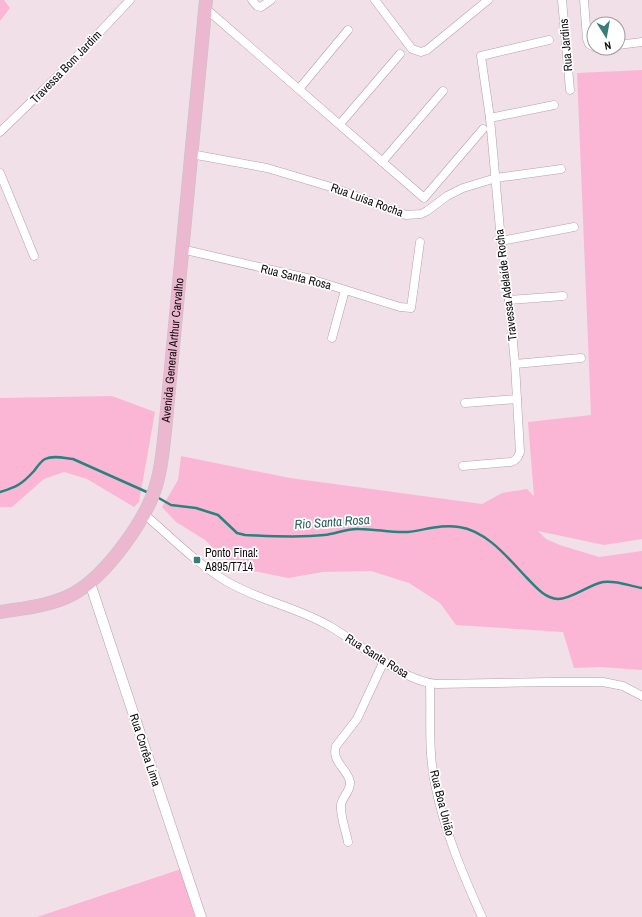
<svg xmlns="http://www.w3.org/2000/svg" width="642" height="917" font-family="'Archivo Narrow',sans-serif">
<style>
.green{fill:#fcb6d5}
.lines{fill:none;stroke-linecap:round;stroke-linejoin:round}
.stream{stroke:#26847d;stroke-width:2.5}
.minor-casing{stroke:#b2a2a9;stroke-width:9}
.tertiary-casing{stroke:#b2a2a9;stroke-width:11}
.primary-casing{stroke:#c6c4c5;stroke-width:14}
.minor{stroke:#fff;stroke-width:8}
.tertiary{stroke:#fff;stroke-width:10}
.primary{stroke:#ebb8cf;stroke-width:13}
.poi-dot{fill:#377e78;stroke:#fff;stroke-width:1.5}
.labels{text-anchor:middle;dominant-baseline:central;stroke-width:3.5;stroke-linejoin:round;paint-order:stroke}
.street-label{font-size:12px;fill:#100b0d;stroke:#fff}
.poi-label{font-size:12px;fill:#100b0d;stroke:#fff;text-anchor:start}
.water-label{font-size:13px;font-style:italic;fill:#295e59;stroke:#fff}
</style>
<rect width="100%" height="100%" fill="#f1e0e7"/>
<!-- green -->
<g class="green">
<polygon points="0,0 4,0 10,8 0,21"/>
<polygon points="642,70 642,539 604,545 538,531 546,539 560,545 599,557 642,551 642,670 600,667 574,668 563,632 456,625 440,603 409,583 371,571 323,572 288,578 244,569 222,557 205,540 176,522 162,507 178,480 181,456 290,478 482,504 502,493 527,489 534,496 528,422 591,415 577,73"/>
<polygon points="112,396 155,412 139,502 134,507 87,479 64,472 44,479 12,507 0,507 0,398"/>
<polygon points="181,869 195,917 37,917"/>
</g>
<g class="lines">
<!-- stream -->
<g class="stream">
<path d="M0 492C17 487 22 484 34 471 37 467 41 461 45 459 53 455 64 458 73 459L149 493"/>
<path d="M157 497 171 505 196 508 218 515 237 533 245 535C270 536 298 538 324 535 336 534 347 528 359 529 376 529 391 533 408 532 425 530 442 524 459 527 487 531 508 558 526 577 535 586 544 598 558 599 572 599 588 585 603 582 617 580 629 586 642 588"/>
</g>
<!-- minor casing -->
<g class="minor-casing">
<g id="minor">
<polyline points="252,0 257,6 261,7 271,0"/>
<polyline points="375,0 412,49 421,52 427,50 488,0"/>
<polyline points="562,0 570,90"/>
<polyline points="584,0 587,39 589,44 594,47"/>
<polyline points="204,7 424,198 483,129"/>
<polyline points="618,45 642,42"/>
<polyline points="299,89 348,30"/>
<polyline points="490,118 554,105"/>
<polyline points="340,124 400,54"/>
<polyline points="0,132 64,70 130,0"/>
<polyline points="191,154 267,168 331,187 406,215 421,214 427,211 447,196 463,188 496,178 561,169"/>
<polyline points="382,162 443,91"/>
<polyline points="0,173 34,256"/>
<polyline points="501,241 574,227"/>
<polyline points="181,249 307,278 400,307 411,308 420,242"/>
<polyline points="509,300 563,296"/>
<polyline points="332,338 345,290"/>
<polyline points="515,364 581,358"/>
<polyline points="465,403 517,399"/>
<path d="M463 466 511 462C517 460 518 457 520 452L515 364 509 300 501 241 490 118 481 56 549 40"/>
<path d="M144 514C171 537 196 563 226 581 259 601 298 607 331 627 360 644 404 682 437 684L550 682H603L623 686 642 696"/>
<path d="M430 684C431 717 428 752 435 784 444 830 463 875 482 917"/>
<path d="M348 842C346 831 340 816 341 805 342 797 351 791 350 782 348 769 331 762 336 746L357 719 384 661"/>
</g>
</g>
<!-- tertiary casing -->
<g class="tertiary-casing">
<polyline id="tertiary" points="90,583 201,917"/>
</g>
<!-- primary casing -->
<g class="primary-casing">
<g id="primary">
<path id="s1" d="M0 612C25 608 50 606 73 594 106 576 148 518 157 482 162 465 163 448 165 431L206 0"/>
</g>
</g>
<!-- minor -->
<use href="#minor" class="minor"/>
<!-- tertiary -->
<use href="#tertiary" class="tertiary"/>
<!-- primary -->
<use href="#primary" class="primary"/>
</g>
<!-- markers -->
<rect class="poi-dot" x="193" y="556" width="8" height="8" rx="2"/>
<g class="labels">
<!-- street labels -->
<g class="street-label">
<text transform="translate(566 45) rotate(-95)">Rua Jardins</text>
<text transform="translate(66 67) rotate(-46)">Travessa Bom Jardim</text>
<text transform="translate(367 200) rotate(20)">Rua Luísa Rocha</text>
<text transform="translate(296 277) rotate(14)">Rua Santa Rosa</text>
<text transform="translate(506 285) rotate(-97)">Travessa Adelaíde Rocha</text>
<text stroke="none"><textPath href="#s1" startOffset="351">Avenida General Arthur Carvalho</textPath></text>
<text transform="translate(377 656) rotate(32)">Rua Santa Rosa</text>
<text transform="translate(145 750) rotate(72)">Rua Corrêa Lima</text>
<text transform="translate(442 803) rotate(76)">Rua Boa União</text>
</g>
<!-- poi labels -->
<g class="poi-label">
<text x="205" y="553">Ponto Final:<tspan x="205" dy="14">A895/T714</tspan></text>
</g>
<!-- water labels -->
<g class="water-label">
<text transform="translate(332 522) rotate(-4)">Rio Santa Rosa</text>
</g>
</g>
<!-- north arrow -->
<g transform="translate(606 36) rotate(169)"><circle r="19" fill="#ffffff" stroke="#9f9d9e"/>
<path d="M0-3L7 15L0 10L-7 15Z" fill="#377e78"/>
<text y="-6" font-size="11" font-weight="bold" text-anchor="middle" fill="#100b0d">N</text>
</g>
</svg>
